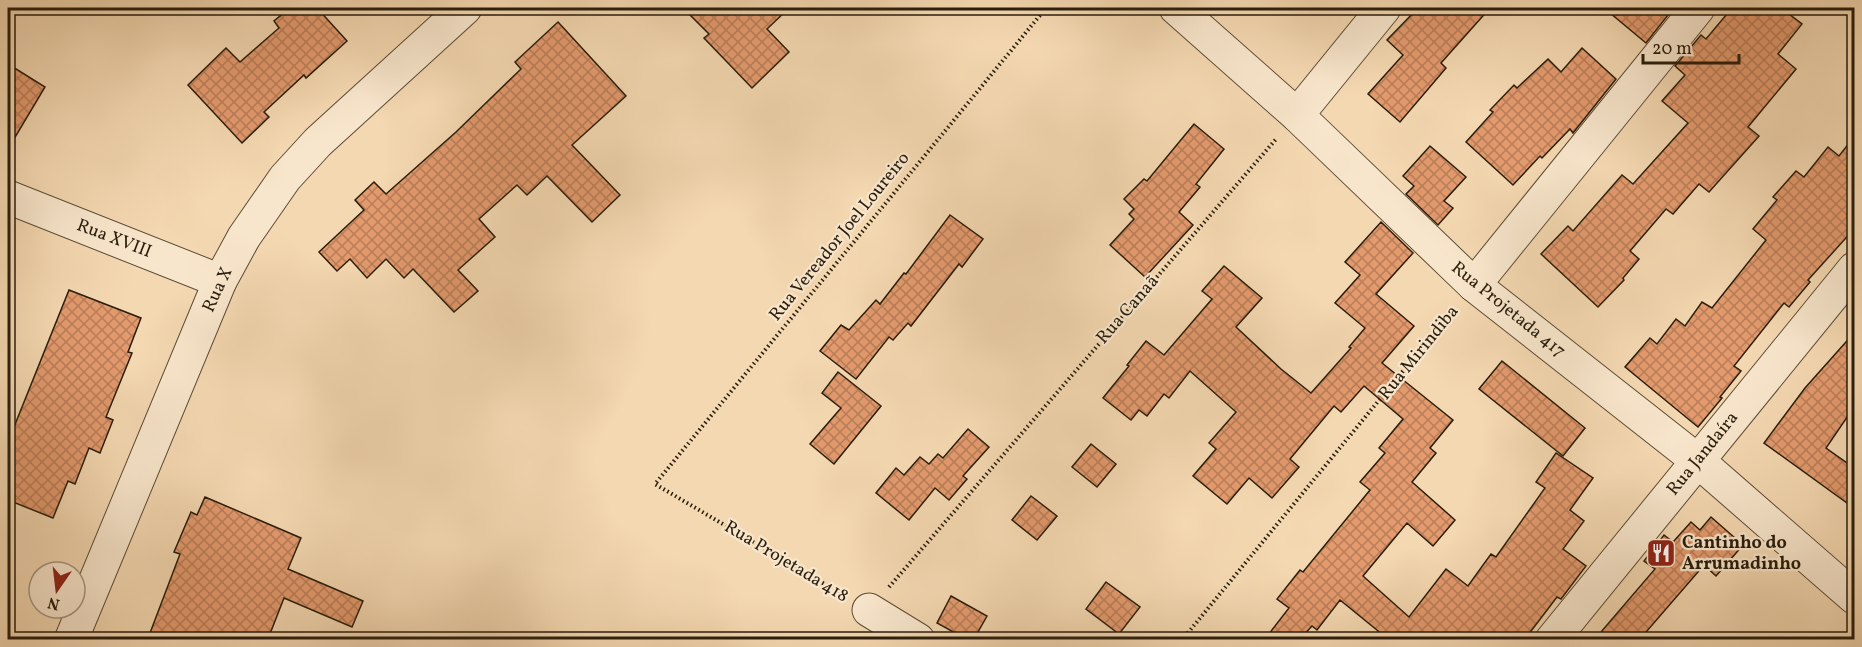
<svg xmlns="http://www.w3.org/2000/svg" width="1862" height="647" font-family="Vollkorn,serif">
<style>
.building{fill:url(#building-cross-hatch);stroke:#291d0c;stroke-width:1.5}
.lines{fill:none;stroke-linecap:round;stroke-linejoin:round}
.minor-casing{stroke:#5c4c35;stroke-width:35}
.path{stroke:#291d0c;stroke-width:4;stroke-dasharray:1.5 3;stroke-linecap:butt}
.minor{stroke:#f8e6cc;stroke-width:33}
.labels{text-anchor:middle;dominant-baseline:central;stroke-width:4.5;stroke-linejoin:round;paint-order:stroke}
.street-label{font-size:18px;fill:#291d0c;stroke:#f8e6cc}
.poi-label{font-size:18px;font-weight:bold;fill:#291d0c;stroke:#f8e6cc;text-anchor:start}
</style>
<defs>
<pattern id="building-cross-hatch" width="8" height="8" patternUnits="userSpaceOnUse" patternTransform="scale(1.5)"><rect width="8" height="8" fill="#e39a6d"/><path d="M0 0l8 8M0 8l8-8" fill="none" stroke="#b87d58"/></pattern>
</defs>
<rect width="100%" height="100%" fill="#f4d8b1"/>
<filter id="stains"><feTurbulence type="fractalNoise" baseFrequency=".00333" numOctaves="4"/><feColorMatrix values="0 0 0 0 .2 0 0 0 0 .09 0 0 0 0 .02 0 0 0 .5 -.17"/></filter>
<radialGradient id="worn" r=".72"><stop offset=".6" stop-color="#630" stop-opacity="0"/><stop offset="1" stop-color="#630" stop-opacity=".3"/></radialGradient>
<!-- building -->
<g class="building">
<polygon points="290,8 317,8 347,41 306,78 304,75 264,112 269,117 242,143 188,85 226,48 240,62 279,28 274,21"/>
<polygon points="683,8 789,8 767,29 789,52 752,88 704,38 709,34"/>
<polygon points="1418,8 1490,8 1441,63 1446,68 1400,122 1368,94 1403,55 1387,40"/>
<polygon points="1604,8 1669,8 1672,10 1646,43"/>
<polygon points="1732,8 1781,8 1802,24 1778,54 1796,69 1748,127 1759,136 1709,192 1699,184 1673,214 1666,209 1630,251 1639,259 1623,278 1624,280 1598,307 1541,254 1568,226 1573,231 1622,175 1633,184 1688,123 1662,101 1685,75 1675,66 1701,35 1706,39"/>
<polygon points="558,22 626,96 572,145 620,195 592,222 547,176 527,195 517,185 479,219 495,237 458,270 478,291 454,312 413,269 404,278 386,259 367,278 350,259 337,271 319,252 364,210 355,200 374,182 386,194 456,132 521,69 515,62"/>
<polygon points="1582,48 1616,79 1573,133 1570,129 1542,158 1540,156 1513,185 1466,142 1493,112 1490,110 1514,85 1517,88 1548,59 1561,72"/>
<polygon points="8,64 45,87 8,149"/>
<polygon points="1194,124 1224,149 1196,184 1200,187 1179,212 1193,225 1145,277 1110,245 1134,219 1129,214 1134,209 1124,199 1144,179 1147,181"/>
<polygon points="1854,137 1854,229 1808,280 1810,282 1789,307 1784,303 1734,366 1741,371 1720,397 1722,398 1698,427 1625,367 1650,338 1657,344 1676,319 1685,326 1702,302 1712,308 1766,240 1753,229 1777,200 1773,197 1796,171 1804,177 1828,147 1839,156"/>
<polygon points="1430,146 1466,177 1444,201 1453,208 1438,225 1406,194 1414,186 1403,176"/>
<polygon points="950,215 983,239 962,267 959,264 911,326 908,323 893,340 889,337 856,379 820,351 841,325 849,330 876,300 880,304 904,273 906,274"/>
<polygon points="1381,222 1413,253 1376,294 1414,326 1382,363 1453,420 1430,448 1436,453 1412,482 1455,520 1433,546 1407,523 1363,576 1409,617 1446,569 1468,586 1491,554 1496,557 1545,488 1536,482 1556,453 1593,478 1570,510 1584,521 1563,549 1586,566 1561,599 1557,597 1525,639 1388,639 1340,600 1317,630 1312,626 1300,639 1265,639 1289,608 1277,599 1300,570 1303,572 1370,490 1360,482 1385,453 1379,448 1403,419 1364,386 1341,412 1334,406 1290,459 1299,467 1272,498 1249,478 1227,504 1193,476 1216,449 1209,443 1236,412 1190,371 1169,398 1164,394 1147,416 1139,410 1131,420 1103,398 1129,366 1127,365 1146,341 1164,355 1212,299 1202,291 1224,266 1262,298 1236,327 1281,369 1311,393 1351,348 1349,347 1365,328 1335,303 1360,275 1345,262"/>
<polygon points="69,290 141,318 128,352 132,353 106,417 113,420 100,453 89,448 75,484 68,481 53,518 8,500 8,442"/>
<polygon points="1854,333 1854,407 1826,448 1854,468 1854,508 1764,443 1805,388"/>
<polygon points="1502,361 1585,428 1563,456 1479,389"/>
<polygon points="838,372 881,406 834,464 810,444 841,408 822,393"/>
<polygon points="968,429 989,447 963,476 967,479 949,500 935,488 909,520 876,493 896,468 904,475 920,457 929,464 938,454 943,458"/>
<polygon points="1091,444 1116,464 1097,487 1072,467"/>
<polygon points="1031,496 1057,516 1037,540 1012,520"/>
<polygon points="205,497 301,538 288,569 363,601 352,627 284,598 268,639 168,639 150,633 180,554 174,552 191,512 197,515"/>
<polygon points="1711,517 1743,545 1716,576 1704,565 1640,639 1595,639 1655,569 1644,561 1664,535 1673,542 1691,522 1700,530"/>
<polygon points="1106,582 1140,607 1119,634 1086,609"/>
<polygon points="951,596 987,616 974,639 966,639 937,623"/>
</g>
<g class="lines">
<!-- minor casing -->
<g class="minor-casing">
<g id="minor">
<polyline points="1176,8 1297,115 1474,285 1698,461 1854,597"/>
<polyline points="1297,115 1384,8"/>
<polyline points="8,197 220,281"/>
<polyline points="1474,285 1698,8"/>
<polyline points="869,610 918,640"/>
<polyline points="71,640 220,281 244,237 285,178 318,142 465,8"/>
<polyline points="1552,640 1854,269"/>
</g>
</g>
<!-- path -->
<g class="path">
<polyline points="889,587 1277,138"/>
<polyline points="843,595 655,484 1046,8"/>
<polyline points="1182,640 1454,309"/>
</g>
<!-- minor -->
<use href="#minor" class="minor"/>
</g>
<!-- icons -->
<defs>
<g id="restaurant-square" transform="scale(1.5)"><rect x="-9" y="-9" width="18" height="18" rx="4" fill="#8f2418" stroke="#f8e6cc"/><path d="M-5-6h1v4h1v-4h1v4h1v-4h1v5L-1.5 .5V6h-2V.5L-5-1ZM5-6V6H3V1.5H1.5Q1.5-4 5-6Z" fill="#fff"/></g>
</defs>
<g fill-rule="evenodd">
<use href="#restaurant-square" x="1661" y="553"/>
</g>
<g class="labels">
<!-- street labels -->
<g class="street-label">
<text transform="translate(840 237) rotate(-51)">Rua Vereador Joel Loureiro</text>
<text transform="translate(114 239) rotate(21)">Rua XVIII</text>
<text transform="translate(218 290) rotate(-65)">Rua X</text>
<text transform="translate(1128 310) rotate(-49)">Rua Canaã</text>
<text transform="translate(1508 310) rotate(39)">Rua Projetada 417</text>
<text transform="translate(1419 353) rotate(-51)">Rua Mirindiba</text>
<text transform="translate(1703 454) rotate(-51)">Rua Jandaíra</text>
<text transform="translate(786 562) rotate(31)">Rua Projetada 418</text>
</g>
<!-- poi labels -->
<g class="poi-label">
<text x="1682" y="543">Cantinho do<tspan x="1682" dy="21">Arrumadinho</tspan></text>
</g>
</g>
<!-- margin -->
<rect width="1862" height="647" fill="none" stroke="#f4d8b1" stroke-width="30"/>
<rect x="9" y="9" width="1844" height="629" fill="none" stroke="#291d0c" stroke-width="3"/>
<rect x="15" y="15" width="1832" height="617" fill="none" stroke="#291d0c" stroke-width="1.5"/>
<!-- north arrow -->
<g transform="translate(57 590) rotate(194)"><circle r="28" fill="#f8e6cc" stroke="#a5967f" stroke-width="1.5"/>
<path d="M0-4.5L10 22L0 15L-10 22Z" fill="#8f2418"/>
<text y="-9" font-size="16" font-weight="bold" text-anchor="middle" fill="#291d0c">N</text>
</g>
<!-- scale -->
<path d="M1643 54v9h96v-9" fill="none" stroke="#291d0c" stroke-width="3"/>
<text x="1652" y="54" font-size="18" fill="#291d0c" stroke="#f8e6cc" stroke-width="4.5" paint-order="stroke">20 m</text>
<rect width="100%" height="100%" filter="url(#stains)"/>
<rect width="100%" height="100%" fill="url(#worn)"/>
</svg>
